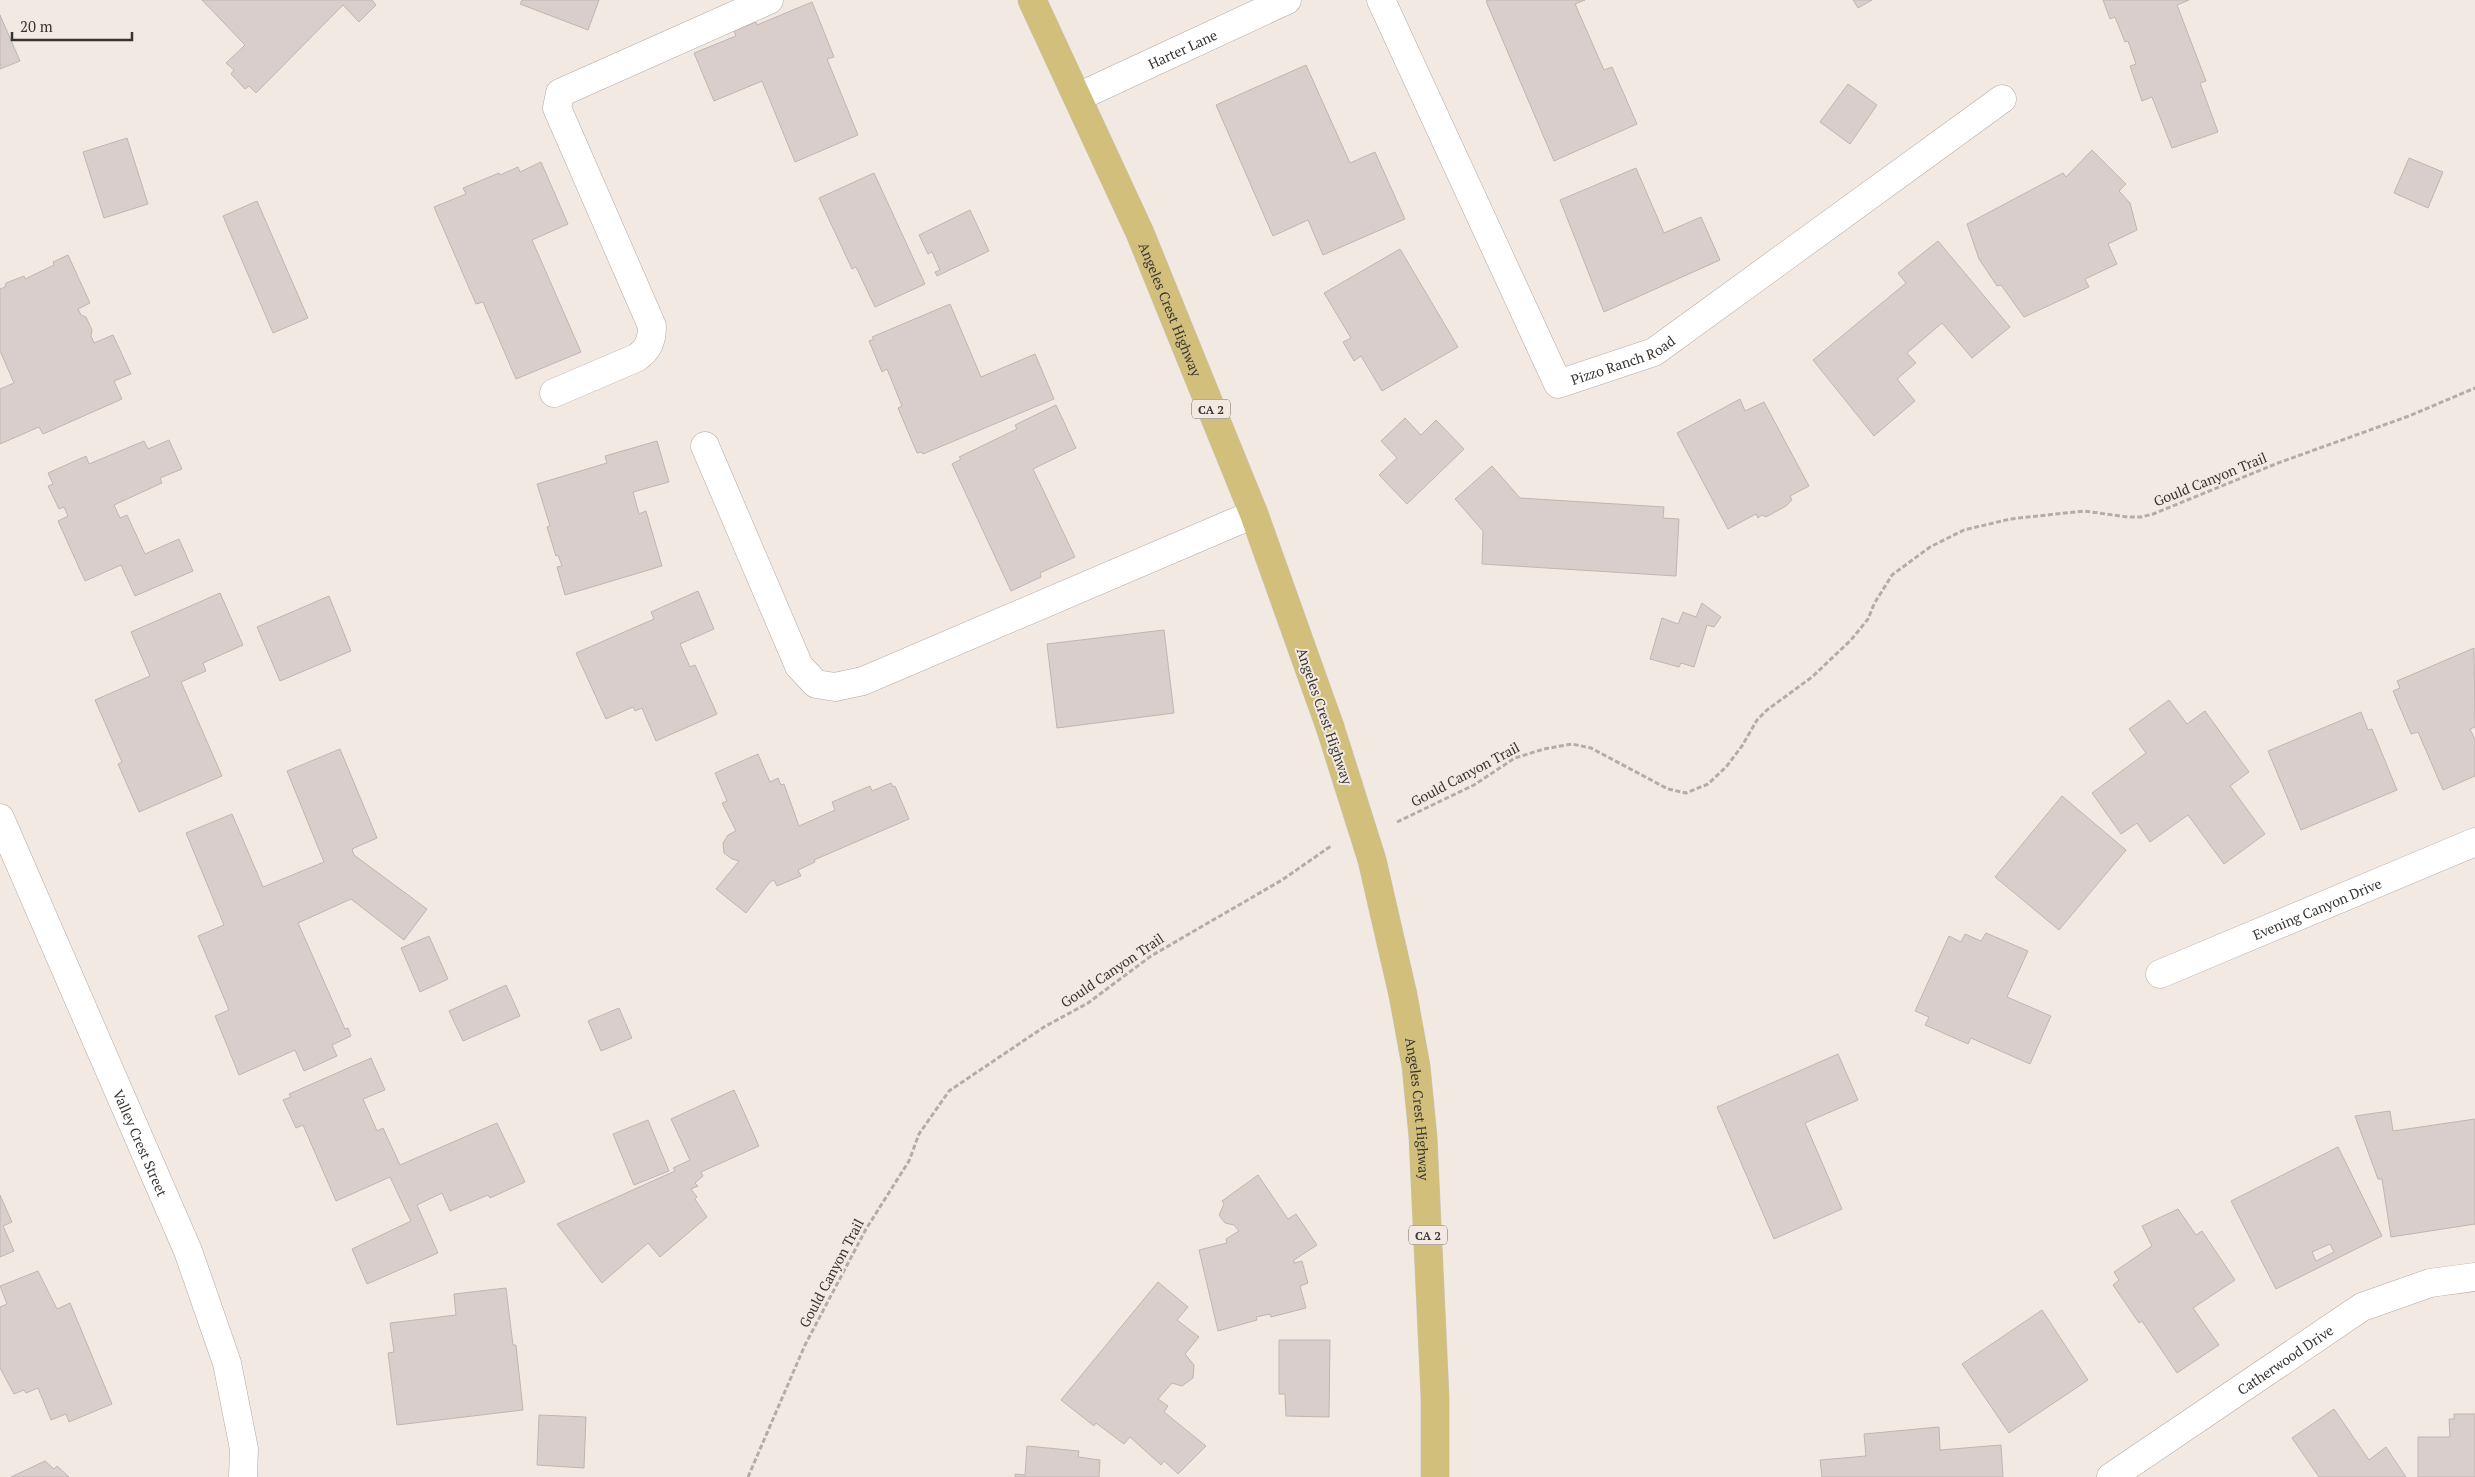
<svg xmlns="http://www.w3.org/2000/svg" width="2475" height="1477" font-family="'PT Serif',serif">
<style>
.building{fill:#dacecc;stroke:#c1b5b4;fill-rule:evenodd}
.lines{fill:none;stroke-linecap:round;stroke-linejoin:round}
.minor-casing{stroke:#b2a9a3;stroke-width:29}
.major-casing{stroke:#cbcac9;stroke-width:29}
.path{stroke:#b3aca7;stroke-width:3;stroke-dasharray:5 2.5;stroke-linecap:butt}
.minor{stroke:#fff;stroke-width:28}
.major{stroke:#d1bf7b;stroke-width:28}
.major-bridge-casing{stroke:#cbcac9;stroke-width:29;stroke-linecap:butt}
.major-bridge{stroke:#d1bf7b;stroke-width:28}
.labels{text-anchor:middle;dominant-baseline:central;stroke-width:4;stroke-linejoin:round;paint-order:stroke}
.shield{fill:#f2e9e3;stroke:#6f6a66;stroke-width:1}
.shield-label{font-size:12px;font-weight:bold;fill:#373431}
.street-label{font-size:14px;fill:#373431;stroke:#f2e9e3}
</style>
<rect width="100%" height="100%" fill="#f2e9e3"/>
<!-- building -->
<g class="building">
<polygon points="202,0 372,0 376,5 359,22 343,5 256,93 249,86 245,89 231,74 234,70 226,63 245,45"/>
<polygon points="522,0 599,0 588,30 520,4"/>
<polygon points="1489,0 1585,0 1575,4 1604,70 1612,67 1637,124 1554,161 1486,1"/>
<polygon points="1853,0 1872,0 1858,8"/>
<polygon points="2103,0 2189,0 2177,5 2206,81 2200,83 2218,132 2172,148 2152,97 2142,101 2130,66 2136,64 2128,41 2125,42 2115,17 2110,19"/>
<polygon points="812,2 834,57 827,59 858,135 795,162 762,81 714,101 694,53 736,36 734,31 756,22 757,25"/>
<polygon points="0,15 20,61 0,69"/>
<polygon points="1306,65 1350,163 1375,152 1405,219 1323,255 1308,220 1273,236 1216,105"/>
<polygon points="1848,84 1877,105 1850,144 1820,122"/>
<polygon points="127,138 148,204 104,218 83,152"/>
<polygon points="2092,150 2126,184 2119,191 2130,203 2137,230 2108,244 2117,264 2085,279 2089,287 2024,317 2001,285 1997,286 1979,259 1967,224 2063,173 2066,177"/>
<polygon points="2409,158 2443,172 2428,208 2394,193"/>
<polygon points="541,162 568,224 532,240 581,352 516,379 483,302 476,304 434,207 466,194 463,188 499,173 500,175 518,167 520,172"/>
<polygon points="1636,168 1664,233 1701,217 1720,260 1604,312 1560,200"/>
<polygon points="874,173 925,284 875,307 856,267 852,269 819,198"/>
<polygon points="257,201 308,318 273,333 223,216"/>
<polygon points="970,210 989,251 937,276 935,272 940,270 932,252 928,254 919,235"/>
<polygon points="1938,241 2010,327 1972,358 1942,323 1907,353 1916,363 1897,379 1915,401 1874,436 1813,360 1906,283 1898,273"/>
<polygon points="1400,249 1458,347 1382,391 1361,356 1354,361 1343,342 1351,338 1324,293"/>
<polygon points="68,255 90,303 78,309 81,315 86,317 92,330 91,336 94,343 113,335 131,374 114,381 122,399 43,434 39,427 0,444 0,389 14,383 0,351 0,289 5,287 6,283 24,276 25,279 54,265 53,262"/>
<polygon points="950,304 981,377 1035,354 1054,399 923,454 922,452 917,453 898,408 902,406 887,369 882,372 869,341 874,339 872,337"/>
<polygon points="1740,399 1745,411 1764,402 1809,486 1790,496 1792,500 1786,506 1766,517 1762,515 1758,518 1756,514 1728,529 1677,433"/>
<polygon points="1056,405 1076,448 1033,469 1075,557 1040,573 1041,577 1011,591 952,464 961,459 959,457 1017,429 1015,425"/>
<polygon points="1405,418 1421,435 1436,420 1464,449 1407,504 1379,475 1397,458 1381,441"/>
<polygon points="169,440 182,469 160,478 162,483 114,505 120,518 127,515 145,554 179,539 193,571 135,596 121,565 85,581 58,521 68,516 64,507 59,509 48,486 53,484 48,473 86,456 89,464 144,441 148,449"/>
<polygon points="657,441 669,482 633,492 639,514 646,511 662,566 565,595 557,567 562,566 558,555 556,556 547,527 550,526 537,484 607,463 605,456"/>
<polygon points="1492,466 1520,498 1664,507 1663,518 1679,519 1676,576 1482,564 1483,531 1455,499"/>
<polygon points="698,591 714,629 680,644 690,667 695,665 717,714 656,741 642,708 635,711 633,707 606,719 576,653 654,619 651,612"/>
<polygon points="220,593 243,645 203,663 206,671 181,682 222,776 139,812 118,764 122,762 95,700 150,676 131,632"/>
<polygon points="329,596 351,651 280,681 257,627"/>
<polygon points="1702,603 1721,617 1714,627 1707,625 1694,667 1681,663 1679,667 1650,659 1662,618 1678,624 1683,612 1696,617"/>
<polygon points="1164,630 1174,713 1057,728 1047,644"/>
<polygon points="2474,648 2475,727 2470,729 2475,740 2475,776 2443,790 2418,732 2411,734 2393,691 2400,688 2397,681"/>
<polygon points="2169,700 2187,724 2205,711 2249,772 2230,786 2265,834 2224,864 2188,815 2150,842 2137,823 2121,834 2092,793 2146,753 2129,729"/>
<polygon points="2361,712 2368,730 2372,729 2397,790 2301,830 2268,751"/>
<polygon points="340,749 377,838 352,849 354,855 427,909 404,940 351,899 298,923 345,1029 348,1028 351,1036 332,1045 337,1056 304,1071 295,1050 239,1075 215,1016 229,1010 198,936 224,925 186,833 232,814 263,887 324,862 287,771"/>
<polygon points="758,754 770,782 778,778 781,785 784,784 799,826 835,810 832,802 870,786 872,791 891,783 893,787 895,786 909,819 814,860 815,862 798,870 801,876 777,886 774,880 770,882 746,913 716,889 739,861 732,859 724,853 723,843 728,835 736,831 722,803 727,801 715,773"/>
<polygon points="2062,796 2126,850 2059,930 1995,877"/>
<polygon points="1986,933 2028,951 2007,997 2051,1016 2030,1064 1971,1038 1968,1044 1925,1025 1929,1017 1915,1011 1949,936 1961,942 1965,934 1981,941"/>
<polygon points="429,936 448,979 420,992 401,948"/>
<polygon points="506,985 520,1016 463,1041 449,1011"/>
<polygon points="619,1008 632,1038 601,1051 588,1021"/>
<polygon points="1838,1054 1858,1100 1805,1123 1842,1209 1774,1239 1717,1107"/>
<polygon points="371,1058 385,1090 363,1099 377,1131 383,1128 400,1165 497,1123 525,1182 490,1198 488,1195 450,1211 442,1193 417,1205 438,1253 367,1284 352,1249 411,1221 405,1209 390,1177 336,1201 303,1125 296,1128 283,1100 291,1097 289,1094"/>
<polygon points="734,1090 759,1146 701,1172 703,1176 695,1183 698,1186 691,1189 697,1197 695,1199 707,1217 660,1257 648,1243 602,1283 557,1224 675,1171 673,1168 690,1160 671,1119"/>
<polygon points="2390,1111 2393,1131 2475,1119 2475,1224 2391,1237 2382,1179 2378,1179 2355,1116"/>
<polygon points="648,1120 669,1171 634,1185 613,1134"/>
<path d="M2338 1147 2382 1236 2276 1289 2231 1201ZM2330 1244 2334 1252 2316 1261 2312 1252Z"/>
<polygon points="1258,1175 1288,1219 1296,1214 1317,1245 1294,1260 1294,1263 1302,1261 1308,1283 1300,1286 1306,1308 1271,1317 1270,1314 1256,1317 1257,1320 1218,1331 1199,1250 1227,1243 1226,1239 1239,1231 1234,1225 1225,1223 1219,1215 1224,1204 1222,1201"/>
<polygon points="0,1195 12,1222 3,1226 14,1251 0,1257"/>
<polygon points="2178,1209 2196,1235 2202,1231 2235,1280 2193,1308 2219,1345 2177,1373 2142,1321 2139,1323 2113,1285 2119,1280 2114,1272 2152,1246 2142,1226"/>
<polygon points="38,1271 57,1309 70,1303 112,1404 69,1422 66,1414 51,1420 38,1388 26,1393 24,1390 14,1394 0,1368 0,1307 7,1304 0,1286"/>
<polygon points="1158,1282 1188,1307 1177,1320 1199,1337 1185,1354 1194,1365 1193,1378 1182,1386 1172,1383 1158,1399 1168,1406 1164,1412 1206,1446 1178,1474 1164,1461 1161,1465 1130,1437 1124,1444 1096,1423 1094,1426 1061,1400"/>
<polygon points="506,1288 513,1345 516,1345 523,1410 397,1425 388,1353 394,1352 390,1323 456,1315 454,1294"/>
<polygon points="2042,1310 2088,1380 2009,1433 1962,1364"/>
<polygon points="1279,1340 1330,1340 1329,1417 1286,1416 1285,1394 1279,1394"/>
<polygon points="2334,1409 2369,1460 2386,1447 2406,1477 2319,1477 2292,1438"/>
<polygon points="2454,1414 2475,1414 2475,1477 2418,1477 2418,1437 2450,1437 2449,1419 2454,1419"/>
<polygon points="539,1415 586,1417 584,1468 537,1465"/>
<polygon points="1939,1427 1940,1450 2001,1445 2003,1477 1822,1477 1820,1460 1866,1456 1864,1434"/>
<polygon points="1027,1446 1079,1451 1078,1457 1100,1460 1099,1477 1015,1477 1015,1474 1025,1475"/>
<polygon points="45,1461 54,1469 57,1466 69,1477 11,1477"/>
</g>
<g class="lines">
<!-- minor casing -->
<g class="minor-casing">
<g id="minor">
<path id="s1" d="M1381 0 1558 384 1654 352 2002 99"/>
<path id="s2" d="M1078 97 1287 0"/>
<path d="M554 393 636 358C648 350 652 341 652 326L557 108 560 93 769 0"/>
<polyline points="705,446 799,666 816,684 835,687 863,681 1254,514"/>
<path id="s3" d="M0 818 188 1251 227 1363 244 1449 243 1477"/>
<path id="s4" d="M2160 974 2475 842"/>
<path id="s5" d="M2111 1477 2362 1307 2430 1283 2475 1277"/>
</g>
</g>
<!-- major casing -->
<g class="major-casing">
<g id="major">
<path id="s6" d="M1032 0 1140 233 1254 514 1330 727"/>
<path id="s7" d="M1403 995 1416 1066 1423 1137 1435 1397V1477"/>
</g>
</g>
<!-- path -->
<g class="path">
<polyline points="1397,822 1474,785 1515,758 1544,749 1572,744 1591,748 1668,789 1686,793 1708,784 1726,767 1742,746 1757,720 1767,710 1812,677 1851,640 1868,619 1874,604 1892,575 1930,547 1964,530 2010,519 2084,511 2128,517 2141,517 2153,514 2278,463 2409,416 2475,388"/>
<polyline points="748,1477 805,1345 866,1229 909,1161 919,1134 949,1091 1044,1027 1088,1003 1151,956 1282,880 1331,846"/>
</g>
<!-- minor -->
<use href="#minor" class="minor"/>
<!-- major -->
<use href="#major" class="major"/>
<!-- major-bridge casing -->
<g class="major-bridge-casing">
<polyline id="major-bridge" points="1330,727 1372,860 1403,995"/>
</g>
<!-- major-bridge -->
<use href="#major-bridge" class="major-bridge"/>
</g>
<g class="labels">
<!-- shield labels -->
<g class="shield">
<rect x="1192" y="399.5" width="38" height="19" rx="4"/>
<rect x="1409" y="1225.5" width="38" height="19" rx="4"/>
</g>
<g class="shield-label">
<text x="1211" y="409">CA 2</text>
<text x="1428" y="1235">CA 2</text>
</g>
<!-- street labels -->
<g class="street-label">
<text stroke="none"><textPath href="#s2" startOffset="115">Harter Lane</textPath></text>
<text stroke="none"><textPath href="#s6" startOffset="339">Angeles Crest Highway</textPath></text>
<text stroke="none"><textPath href="#s1" startOffset="492">Pizzo Ranch Road</textPath></text>
<text transform="translate(2210 479) rotate(-22)">Gould Canyon Trail</text>
<text transform="translate(1325 716) rotate(71)">Angeles Crest Highway</text>
<text transform="translate(1465 774) rotate(-28)">Gould Canyon Trail</text>
<text stroke="none"><textPath href="#s4" startOffset="170">Evening Canyon Drive</textPath></text>
<text transform="translate(1112 970) rotate(-34)">Gould Canyon Trail</text>
<text stroke="none"><textPath href="#s7" startOffset="115">Angeles Crest Highway</textPath></text>
<text stroke="none"><textPath href="#s3" startOffset="354">Valley Crest Street</textPath></text>
<text transform="translate(831 1273) rotate(-62)">Gould Canyon Trail</text>
<text stroke="none"><textPath href="#s5" startOffset="210">Catherwood Drive</textPath></text>
</g>
</g>
<!-- scale -->
<path d="M12 32v8h120v-8" fill="none" stroke="#373431" stroke-width="2.5"/>
<text x="20" y="32" font-size="15" fill="#373431" stroke="#f2e9e3" stroke-width="4" paint-order="stroke">20 m</text>
</svg>
